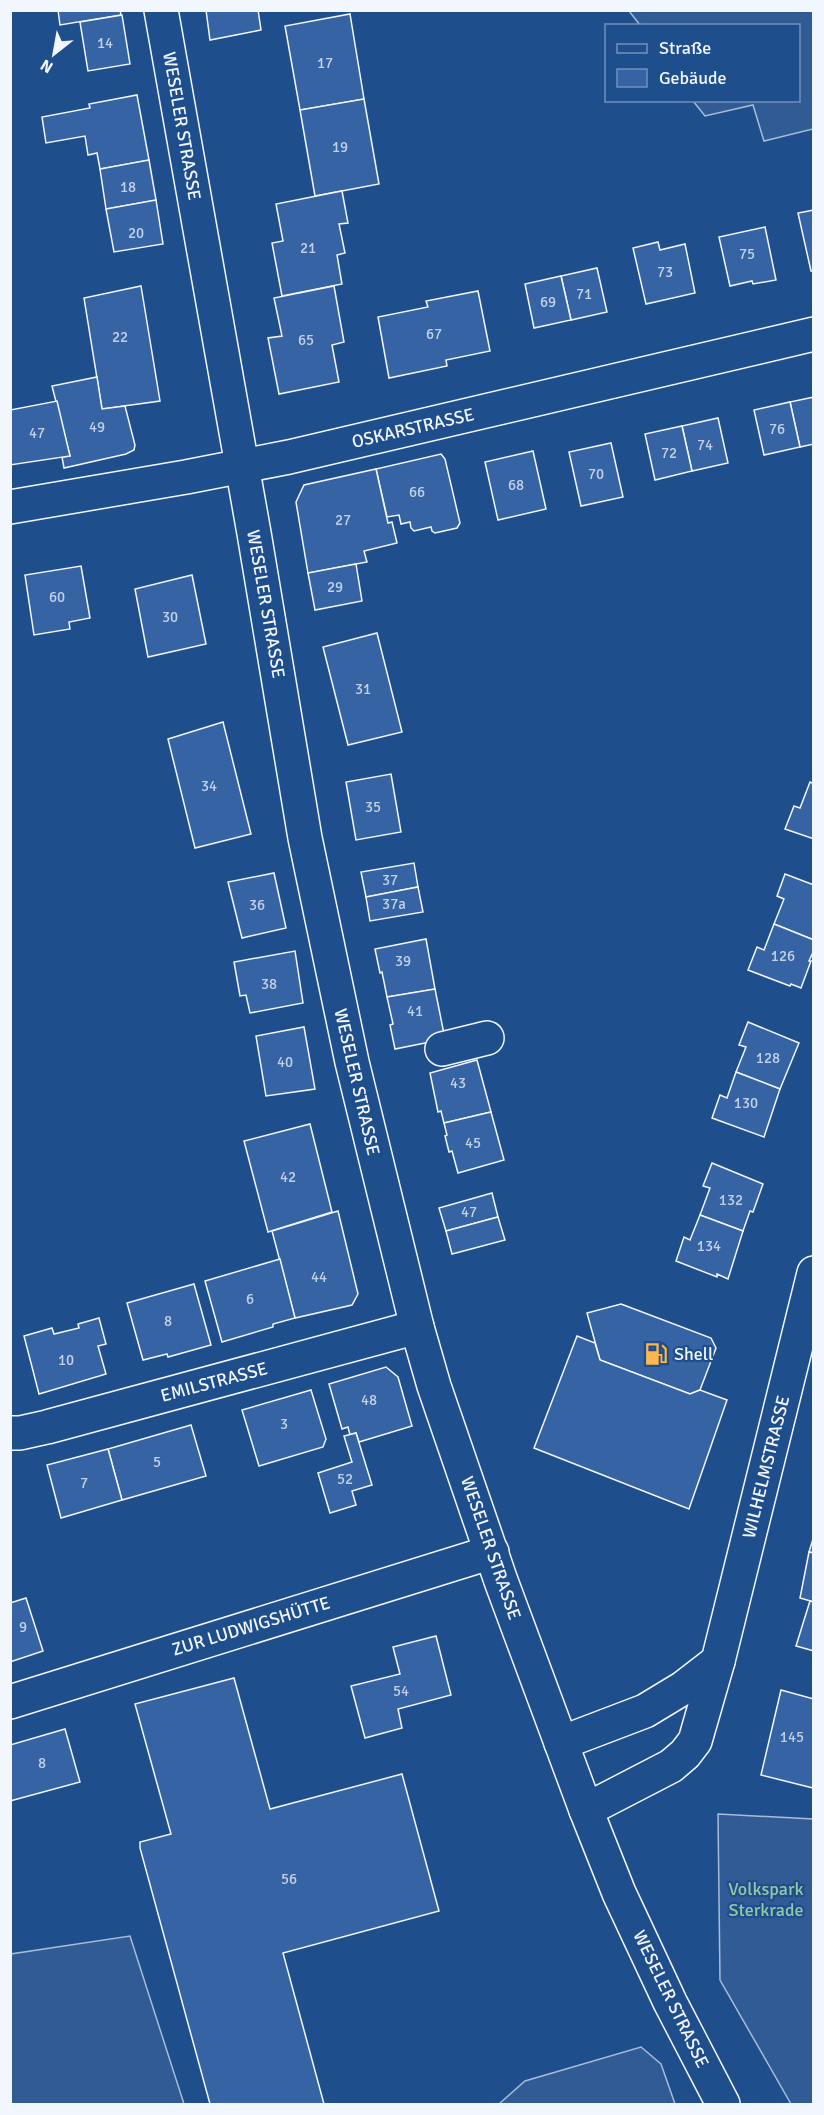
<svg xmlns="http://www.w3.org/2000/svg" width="824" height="2115" font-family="Signika,sans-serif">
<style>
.built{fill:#305b95;stroke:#a8bbd7;stroke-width:1.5}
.building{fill:#3563a3;stroke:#f2f6ff;stroke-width:1.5}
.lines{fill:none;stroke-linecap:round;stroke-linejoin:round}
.minor-casing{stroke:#f2f6ff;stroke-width:36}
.major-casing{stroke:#f2f6ff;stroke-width:36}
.minor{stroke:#1f4e8c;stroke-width:33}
.major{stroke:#1f4e8c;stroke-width:33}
.labels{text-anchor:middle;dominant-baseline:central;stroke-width:4.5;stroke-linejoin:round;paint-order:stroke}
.number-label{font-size:15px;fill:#c3d1e8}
.street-label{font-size:18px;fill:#f2f6ff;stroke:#1f4e8c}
.poi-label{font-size:18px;fill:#f2f6ff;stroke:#1f4e8c;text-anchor:start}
.park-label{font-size:18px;fill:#97c8a6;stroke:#1f4e8c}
</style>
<rect width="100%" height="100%" fill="#1f4e8c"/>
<!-- built -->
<g class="built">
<polygon points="629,11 813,11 813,129 764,141 753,105 705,116 693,101 798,100 798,26 640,25"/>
<polygon points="718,1814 813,1819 813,2104 791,2104 720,1980"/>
<polygon points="130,1936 184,2104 11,2104 11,1954"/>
<polygon points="641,2047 661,2064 675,2104 499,2104 525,2081"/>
</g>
<!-- building -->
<g class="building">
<polygon points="58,10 120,10 121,15 60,25"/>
<polygon points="206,10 258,10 261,30 210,40"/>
<polygon points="350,14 364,99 300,110 285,26"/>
<polygon points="122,15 130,64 88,71 80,22"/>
<polygon points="137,95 149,160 100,169 97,153 88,155 85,136 46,143 42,117 90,108 89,104"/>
<polygon points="364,99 379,184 315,196 300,110"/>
<polygon points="149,160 156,200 106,209 100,169"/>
<polygon points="342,191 348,223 339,224 345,253 337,255 342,284 282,296 272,243 283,241 276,204"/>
<polygon points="156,200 163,244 114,252 106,209"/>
<polygon points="814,210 814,271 811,271 798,213"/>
<polygon points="765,227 776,280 753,284 752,281 730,286 719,237"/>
<polygon points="658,242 660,250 685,244 695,293 646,304 633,248"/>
<polygon points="597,268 607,312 571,320 561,276"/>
<polygon points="561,276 571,320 534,328 525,284"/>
<polygon points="141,286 160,401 102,409 84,298"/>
<polygon points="334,286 344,342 332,345 339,382 279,394 268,338 282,336 274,298"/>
<polygon points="478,291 490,351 446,360 447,366 389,378 378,317 428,307 426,301"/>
<polygon points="97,377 102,409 125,406 135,445 134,450 126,454 64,468 62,457 70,456 52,386"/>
<polygon points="814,397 814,444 800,447 790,402"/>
<polygon points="57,401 70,456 10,465 10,410"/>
<polygon points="790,402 800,447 764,455 754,410"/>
<polygon points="718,418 728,463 692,471 682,426"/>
<polygon points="682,426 692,471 655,480 645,434"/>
<polygon points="611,443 623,497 581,506 569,452"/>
<polygon points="533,451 546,509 498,520 485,462"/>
<polygon points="441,454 445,459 460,523 457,528 435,533 432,531 431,527 414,531 411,528 410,522 401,524 399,515 387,517 376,469"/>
<polygon points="376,469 388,523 392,522 397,543 364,551 367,562 308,573 296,502 304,485"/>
<polygon points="356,564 362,601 315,610 308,573"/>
<polygon points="81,566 90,618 69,622 70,629 34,635 25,575"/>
<polygon points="192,575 206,644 148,657 135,589"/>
<polygon points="377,633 402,732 348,745 323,647"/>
<polygon points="223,722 251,834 195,848 168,739"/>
<polygon points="391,774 401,832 356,840 346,782"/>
<polygon points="810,782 814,784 814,839 785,829 794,806 800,808"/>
<polygon points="414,863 418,887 366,897 361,872"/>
<polygon points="274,873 286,928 242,938 228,882"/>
<polygon points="785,874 814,885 814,940 774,924 784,899 777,896"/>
<polygon points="418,887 423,912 370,921 366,897"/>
<polygon points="774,924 814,940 814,950 809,961 811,961 801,988 791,984 790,986 748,970 757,947 764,950"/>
<polygon points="426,939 435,989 387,997 382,972 380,973 375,949"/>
<polygon points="295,951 303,1003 250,1013 246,995 240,996 234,962"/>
<polygon points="435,989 445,1039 395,1049 390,1025 393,1024 387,997"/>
<polygon points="748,1022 799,1043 780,1089 736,1072 746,1047 739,1045"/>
<polygon points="304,1027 315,1089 266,1096 256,1036"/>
<polygon points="477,1060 491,1112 444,1123 441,1111 438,1112 430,1073"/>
<polygon points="736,1072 780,1089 764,1137 712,1118 720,1095 727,1098"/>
<polygon points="491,1112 504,1160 458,1173 452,1151 449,1152 445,1136 447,1135 444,1123"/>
<polygon points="310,1124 332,1212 268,1232 244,1141"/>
<polygon points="712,1163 763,1184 753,1212 750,1211 743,1231 700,1215 710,1188 703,1186"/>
<polygon points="492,1193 498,1217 446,1231 439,1208"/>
<polygon points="338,1211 358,1294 352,1305 295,1318 272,1231"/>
<polygon points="700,1215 743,1231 728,1279 717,1274 717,1277 676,1261 684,1237 690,1240"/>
<polygon points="498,1217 505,1240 452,1254 446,1231"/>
<polygon points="280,1259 295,1318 273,1324 273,1327 222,1342 205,1281"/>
<polygon points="194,1284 211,1345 168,1357 167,1354 143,1360 127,1303"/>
<polygon points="621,1304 711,1338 716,1348 700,1390 690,1394 600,1360 587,1313"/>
<polygon points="99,1318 106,1344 98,1346 106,1374 39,1394 24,1336 52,1328 54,1334 79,1328 78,1324"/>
<polygon points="577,1336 595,1343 600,1360 690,1394 700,1390 727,1400 689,1509 534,1448"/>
<polygon points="386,1367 398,1377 412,1426 359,1442 356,1433 350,1435 348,1427 342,1429 329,1384"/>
<polygon points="311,1390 326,1439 323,1447 259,1466 242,1410"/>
<polygon points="191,1425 206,1476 122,1500 108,1449"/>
<polygon points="356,1433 372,1485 352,1491 356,1505 330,1513 318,1473 352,1462 344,1436"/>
<polygon points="108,1449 122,1500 61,1518 47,1465"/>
<polygon points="814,1536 814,1553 809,1552"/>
<polygon points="809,1552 814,1553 814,1602 800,1598"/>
<polygon points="26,1598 43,1651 10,1662 10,1603"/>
<polygon points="810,1601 814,1602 814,1651 796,1646"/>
<polygon points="436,1636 451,1695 398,1709 402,1728 365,1738 351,1686 400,1674 393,1647"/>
<polygon points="234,1678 270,1809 402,1774 439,1911 283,1953 324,2104 210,2104 140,1848 140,1842 171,1834 135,1704"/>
<polygon points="781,1690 814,1699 813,1788 761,1775"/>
<polygon points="65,1729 80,1782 10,1801 10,1745"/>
</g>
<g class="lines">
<!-- minor casing -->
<g class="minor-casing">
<g id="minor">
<polyline points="10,507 186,477 289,457 814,334"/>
<polyline points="442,1049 487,1038"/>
<polyline points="10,1433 20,1433 47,1427 417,1327"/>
<polyline points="10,1702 492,1552"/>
<polyline points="561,1743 645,1711 683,1688 718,1661"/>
<polyline points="586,1810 671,1766 685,1754 695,1741 718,1661 814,1273"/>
</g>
</g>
<!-- major casing -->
<g class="major-casing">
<polyline id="major" points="161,10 254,533 305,838 352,1062 417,1327 434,1386 501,1581 586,1810 619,1893 670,2002 723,2104"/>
</g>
<!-- minor -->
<use href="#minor" class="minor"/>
<!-- major -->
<use href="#major" class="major"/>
</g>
<!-- icons -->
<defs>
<g id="fuel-bare" transform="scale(1.8)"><path d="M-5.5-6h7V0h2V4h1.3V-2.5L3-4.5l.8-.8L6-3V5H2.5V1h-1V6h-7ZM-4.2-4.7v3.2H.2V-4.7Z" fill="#ffb74d" stroke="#1f4e8c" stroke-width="2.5" paint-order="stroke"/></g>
</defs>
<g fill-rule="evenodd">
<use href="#fuel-bare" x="656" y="1354"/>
</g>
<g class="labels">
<!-- number labels -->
<g class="number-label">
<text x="105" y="43">14</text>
<text x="325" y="63">17</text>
<text x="340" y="147">19</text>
<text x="128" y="187">18</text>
<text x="136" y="233">20</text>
<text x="308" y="248">21</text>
<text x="747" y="254">75</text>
<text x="665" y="272">73</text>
<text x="584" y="294">71</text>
<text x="548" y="302">69</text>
<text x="434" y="334">67</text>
<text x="120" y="337">22</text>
<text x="306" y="340">65</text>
<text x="97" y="427">49</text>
<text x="777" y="429">76</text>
<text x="37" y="433">47</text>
<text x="705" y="445">74</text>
<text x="669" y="453">72</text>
<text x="596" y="474">70</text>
<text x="516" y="485">68</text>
<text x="417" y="492">66</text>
<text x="343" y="520">27</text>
<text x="335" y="587">29</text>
<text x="57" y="597">60</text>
<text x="170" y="617">30</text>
<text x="363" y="689">31</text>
<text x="209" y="786">34</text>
<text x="373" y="807">35</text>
<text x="390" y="880">37</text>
<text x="394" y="904">37a</text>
<text x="257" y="905">36</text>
<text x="783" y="956">126</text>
<text x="403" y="961">39</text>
<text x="269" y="984">38</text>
<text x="415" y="1011">41</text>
<text x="768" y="1058">128</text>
<text x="285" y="1062">40</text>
<text x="458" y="1083">43</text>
<text x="746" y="1103">130</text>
<text x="473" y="1143">45</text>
<text x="288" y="1177">42</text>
<text x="731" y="1200">132</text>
<text x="469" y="1212">47</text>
<text x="709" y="1246">134</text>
<text x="319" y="1277">44</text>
<text x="250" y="1299">6</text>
<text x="168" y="1321">8</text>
<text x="66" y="1360">10</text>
<text x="369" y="1400">48</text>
<text x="284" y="1424">3</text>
<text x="157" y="1462">5</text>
<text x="345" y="1479">52</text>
<text x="84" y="1483">7</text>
<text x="23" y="1627">9</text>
<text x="401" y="1691">54</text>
<text x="792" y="1737">145</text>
<text x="42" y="1763">8</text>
<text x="289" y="1879">56</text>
</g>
<!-- street labels -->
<g class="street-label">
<text transform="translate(182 126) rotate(80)">WESELER STRASSE</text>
<text transform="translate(413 428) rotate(-13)">OSKARSTRASSE</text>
<text transform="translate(266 604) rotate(80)">WESELER STRASSE</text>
<text transform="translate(357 1082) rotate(77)">WESELER STRASSE</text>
<text transform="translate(214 1382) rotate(-15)">EMILSTRASSE</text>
<text transform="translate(766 1467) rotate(-76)">WILHELMSTRASSE</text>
<text transform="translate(491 1548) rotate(71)">WESELER STRASSE</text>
<text transform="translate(251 1626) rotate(-17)">ZUR LUDWIGSHÜTTE</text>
<text transform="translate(671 1999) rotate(64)">WESELER STRASSE</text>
</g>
<!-- poi labels -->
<g class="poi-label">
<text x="674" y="1354">Shell</text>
</g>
<!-- park labels -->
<g class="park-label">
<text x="766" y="1889">Volkspark<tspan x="766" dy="21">Sterkrade</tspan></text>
</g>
</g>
<!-- border -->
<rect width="824" height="2115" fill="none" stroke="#f2f6ff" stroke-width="24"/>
<!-- legend -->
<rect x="605" y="24" width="195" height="78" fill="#1f4e8c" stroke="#7391ba" stroke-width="1.5"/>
<rect x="617" y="44" width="30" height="9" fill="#1f4e8c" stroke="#7391ba" stroke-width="1.5"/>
<text x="659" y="54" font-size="18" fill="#f2f6ff">Straße</text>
<rect x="617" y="69" width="30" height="18" fill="#3563a3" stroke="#7391ba" stroke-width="1.5"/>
<text x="659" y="84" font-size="18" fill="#f2f6ff">Gebäude</text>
<!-- north arrow -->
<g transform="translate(54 54) rotate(211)" stroke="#1f4e8c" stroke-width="4.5" paint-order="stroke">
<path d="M0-4.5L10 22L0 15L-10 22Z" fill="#f2f6ff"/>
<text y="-9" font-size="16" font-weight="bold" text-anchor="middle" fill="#f2f6ff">N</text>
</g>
</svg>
